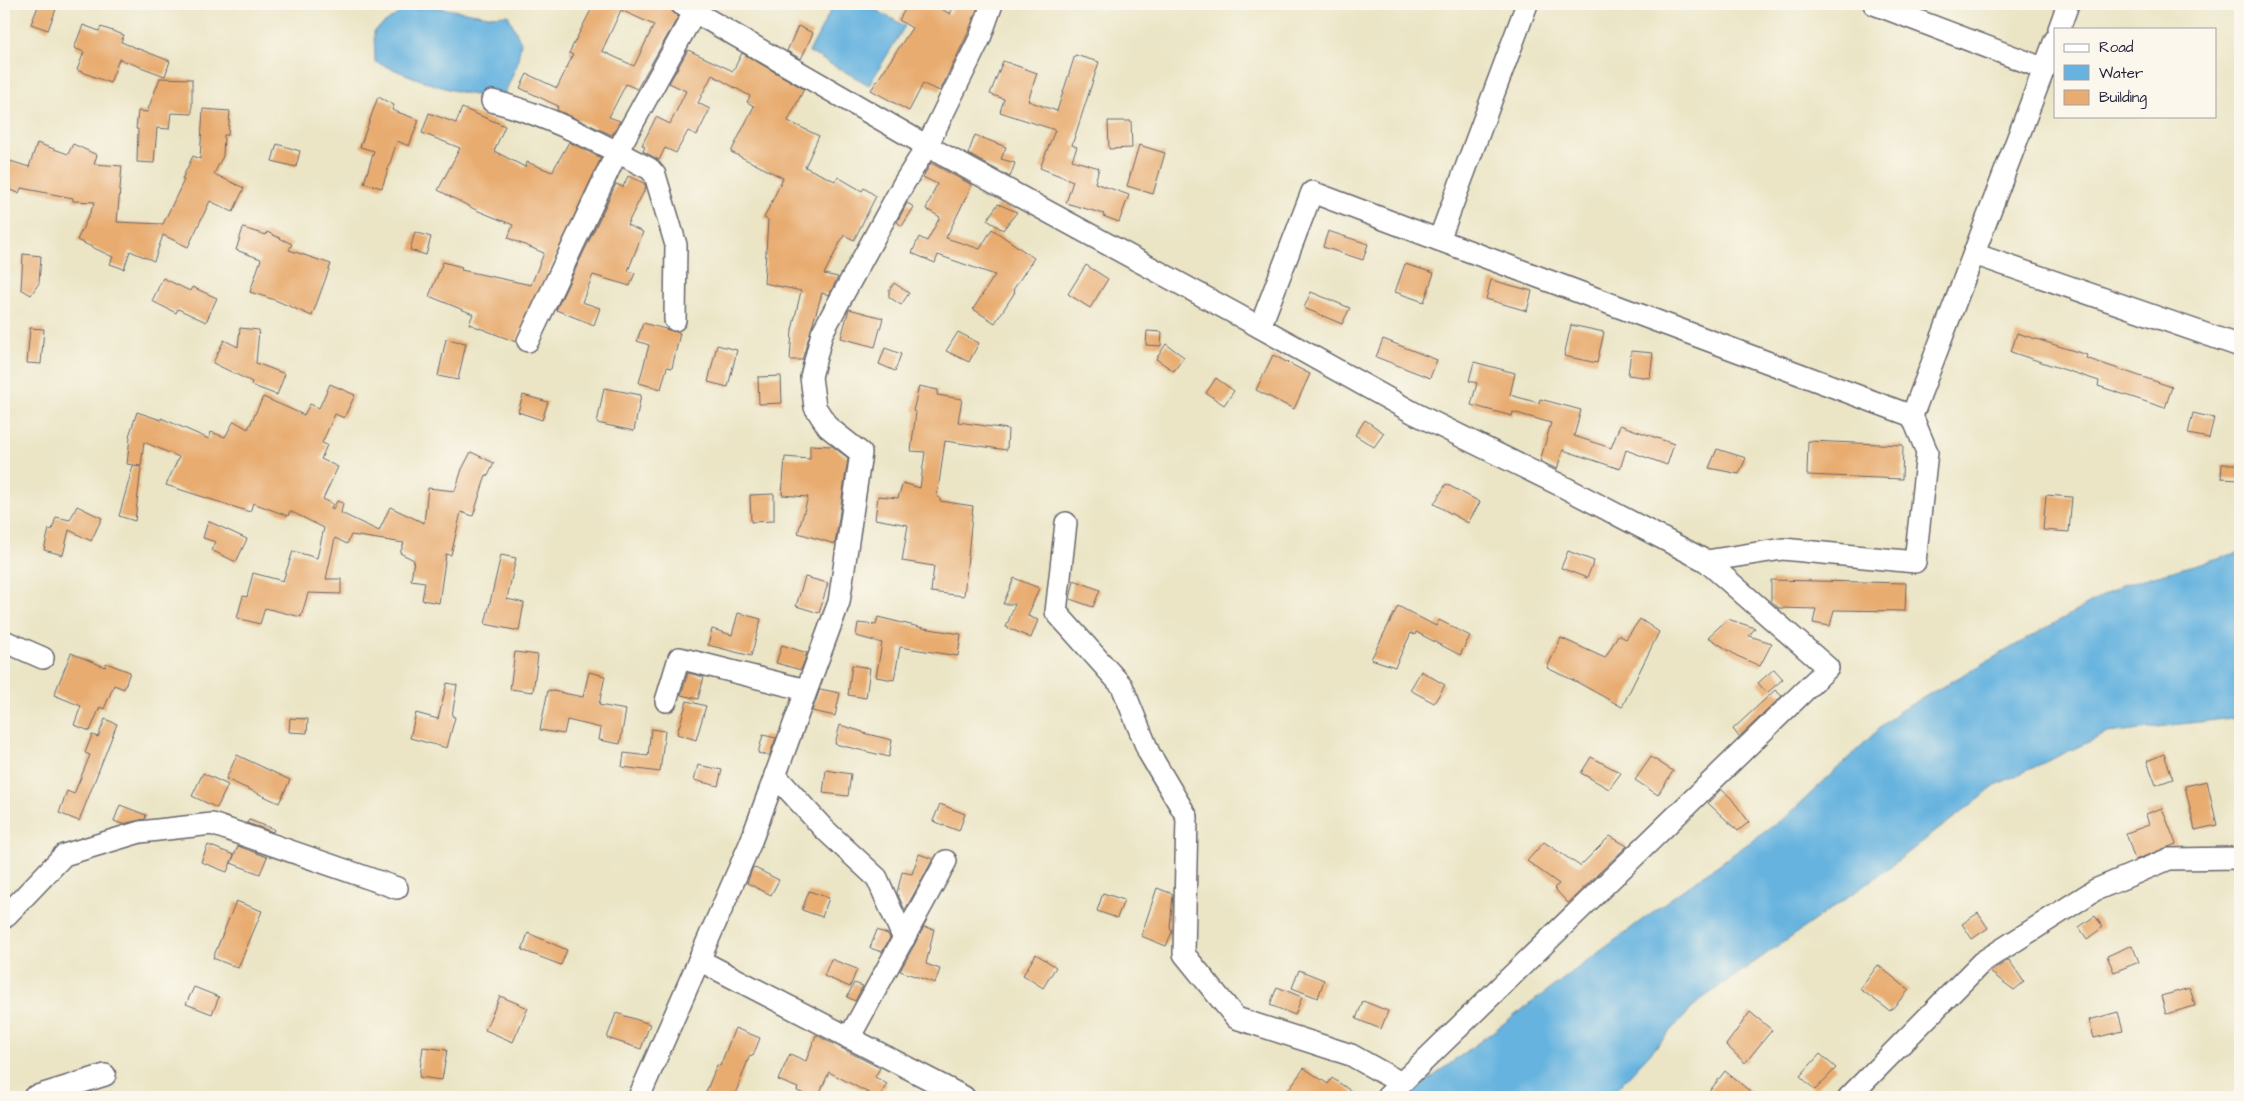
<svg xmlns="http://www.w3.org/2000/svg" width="2244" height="1101" font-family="'Architects Daughter',sans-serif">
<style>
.water{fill:#66b3df;stroke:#446a8d}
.building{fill:#e8ac70;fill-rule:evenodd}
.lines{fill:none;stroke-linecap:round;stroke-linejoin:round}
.street-casing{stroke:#68666c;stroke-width:24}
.street{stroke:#fff;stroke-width:21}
</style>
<rect width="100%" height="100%" fill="#fbf7ec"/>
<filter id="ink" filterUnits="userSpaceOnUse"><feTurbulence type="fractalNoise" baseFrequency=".02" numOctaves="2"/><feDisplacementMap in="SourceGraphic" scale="10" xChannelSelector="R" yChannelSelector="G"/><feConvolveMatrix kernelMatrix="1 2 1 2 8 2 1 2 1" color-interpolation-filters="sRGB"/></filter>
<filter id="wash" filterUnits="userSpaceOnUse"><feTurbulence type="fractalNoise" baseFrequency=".0096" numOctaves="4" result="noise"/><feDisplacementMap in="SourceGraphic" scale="20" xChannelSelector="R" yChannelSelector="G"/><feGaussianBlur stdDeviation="1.12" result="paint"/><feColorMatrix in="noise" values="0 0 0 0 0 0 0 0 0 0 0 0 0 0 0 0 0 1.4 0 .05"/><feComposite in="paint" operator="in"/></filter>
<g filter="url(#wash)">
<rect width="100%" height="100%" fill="#ebe5c6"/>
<!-- water -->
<g class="water">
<polygon points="834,4 865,4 905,26 869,85 809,52"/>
<path d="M435 7 489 16 508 15 521 42 517 65 503 97C459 98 416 78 375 62L374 31 403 10Z"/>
<polygon points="2240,552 2240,717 2108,733 1998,784 1875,878 1699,1001 1609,1097 1408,1097 1415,1090 1670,899 1787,816 1896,713 2122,585"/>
</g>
<g id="blocks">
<!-- building -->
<g class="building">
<polygon points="39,4 58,4 48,30 31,24"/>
<path d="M594 4H665L678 17 637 89 626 84 609 117 620 121 612 135 557 110 558 106 520 88 527 74 557 88 573 55 569 53ZM621 10 654 25 634 66 602 51Z"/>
<polygon points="908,4 933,4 950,14 953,8 945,4 979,4 968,33 940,91 923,84 909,111 871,90 912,28 899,20"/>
<polygon points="83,25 99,31 101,27 124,35 121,42 170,61 165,76 119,59 110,83 77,70 84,52 74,48"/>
<polygon points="798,26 813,33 801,59 787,51"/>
<polygon points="688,50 733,71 742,53 804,89 788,121 819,136 805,167 835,181 838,177 862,191 864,188 876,196 854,240 844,235 824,274 838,277 829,295 822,293 802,360 790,360 792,330 801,291 764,283 768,220 764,218 783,178 731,152 754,106 747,102 750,96 712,75 698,103 710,109 697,135 688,131 676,153 665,148 659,160 643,151 645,147 642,145 656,117 670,124 686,91 669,83"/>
<polygon points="1075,55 1099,62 1072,145 1077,147 1072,160 1099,168 1095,183 1129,195 1119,222 1103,216 1104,214 1066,203 1073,181 1040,168 1055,130 1000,112 1004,99 990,94 1003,61 1037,73 1028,101 1057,111"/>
<polygon points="160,78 192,79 192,114 171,113 169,129 157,128 154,163 137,162 138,129 136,129 138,111 147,112"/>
<polygon points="378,97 394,105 392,110 419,120 409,146 397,141 382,188 364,183 374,151 360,147"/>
<polygon points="462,108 505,126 494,151 525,167 527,162 552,172 569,142 601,158 516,342 469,324 473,314 429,296 443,262 462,267 461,270 531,285 544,253 508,238 513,225 476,210 438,190 460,148 422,133 429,113 456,123"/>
<polygon points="203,109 230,111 228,135 224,135 223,156 214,174 244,188 233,212 210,201 188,247 163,235 154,261 130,251 124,269 110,264 113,257 77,240 95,202 73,201 73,198 21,188 19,193 4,188 4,159 29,167 37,143 68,154 73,144 97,155 94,164 122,166 117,222 163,224 184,180 182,179 193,156 200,159"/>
<polygon points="1108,121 1131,121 1132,148 1109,149"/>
<polygon points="975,135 1006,147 1001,159 1015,163 1010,177 968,154"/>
<polygon points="277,144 300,151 296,167 272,161"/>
<polygon points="1139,145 1165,153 1153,194 1127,186"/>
<polygon points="931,163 972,185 946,238 980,249 992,229 1034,258 1013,290 1015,292 995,323 973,309 995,275 938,255 935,263 912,253 919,237 927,241 940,217 926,209 937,184 923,177"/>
<polygon points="628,176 644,183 646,187 627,225 643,232 628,271 635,273 630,286 593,275 582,302 600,308 594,325 556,310 616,184 623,187"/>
<polygon points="907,203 914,207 902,226 897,222"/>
<polygon points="998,204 1017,212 1003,230 987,220"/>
<polygon points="243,228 266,235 267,232 292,244 289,250 331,264 312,316 275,300 250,292 261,259 236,250"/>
<polygon points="1328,231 1368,244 1363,260 1323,247"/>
<polygon points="415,232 431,237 426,255 410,250"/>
<polygon points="23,254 41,256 39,283 31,295 21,289"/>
<polygon points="1405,264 1434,273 1424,302 1395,292"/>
<polygon points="1086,265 1108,279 1090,308 1068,294"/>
<polygon points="163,278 190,291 192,287 217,298 206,322 178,309 176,313 152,301"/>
<polygon points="1491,280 1532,291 1527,311 1486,299"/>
<polygon points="894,283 909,293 901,305 889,297 889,291"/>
<polygon points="1311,292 1350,308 1342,324 1304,308"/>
<polygon points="849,309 883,318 875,347 841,338"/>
<polygon points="643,323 680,333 672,368 667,367 661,389 639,383 649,345 637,341"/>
<polygon points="1571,325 1604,332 1597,363 1564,356"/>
<polygon points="30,328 44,329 41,364 27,363"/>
<polygon points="240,328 259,330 256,363 285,374 277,395 251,385 252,382 213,363 224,340 238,347"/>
<polygon points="1147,331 1162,332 1161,346 1146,345"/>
<polygon points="958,332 979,343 969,362 946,351"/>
<polygon points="2017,333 2087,355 2086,358 2172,387 2165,408 2098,386 2099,381 2011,352"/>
<polygon points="446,339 466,343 458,380 438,376"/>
<polygon points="1383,339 1437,360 1430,378 1376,357"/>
<polygon points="1166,344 1184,357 1174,371 1156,359"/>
<polygon points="717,345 737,350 728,387 708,382"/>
<polygon points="885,348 901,354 895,371 879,364"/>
<polygon points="1631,351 1653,353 1650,378 1628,375"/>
<polygon points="1273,355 1310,374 1294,409 1256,390"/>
<polygon points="1474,362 1515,373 1510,395 1539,403 1540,399 1581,410 1574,436 1611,448 1620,425 1674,444 1667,465 1626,450 1620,469 1563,450 1557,469 1540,461 1551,423 1513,412 1512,416 1471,405 1477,383 1469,381"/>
<polygon points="781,376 782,403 759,404 758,377"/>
<polygon points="1216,378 1234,391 1224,405 1206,393"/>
<polygon points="330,384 355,395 344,418 335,414 322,443 327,445 321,459 338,467 323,499 333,504 331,508 333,509 337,501 343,503 341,513 379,531 390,507 424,523 428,488 455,491 462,469 471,452 494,463 488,476 486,475 473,516 461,512 451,555 446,554 439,603 422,600 425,582 411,580 414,560 400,553 404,543 351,535 347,544 335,538 326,579 341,579 341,594 308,593 301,617 265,608 260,624 237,618 243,596 247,597 253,573 283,581 293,551 317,558 324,528 290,511 288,516 253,503 250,512 166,485 179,457 144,442 141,466 127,464 130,437 129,436 137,412 161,420 161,418 209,439 211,432 225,437 234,421 248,429 263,397 304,415 310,404 319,408"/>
<polygon points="919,386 938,390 937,395 962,399 958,422 1008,429 1007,450 945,441 937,497 940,498 940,501 973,506 964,596 931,592 934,566 902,561 908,525 875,519 878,496 898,498 903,483 920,488 925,452 911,451 916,412 913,411"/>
<polygon points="604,388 641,395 634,431 597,423"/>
<polygon points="523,395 548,402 542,420 518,412"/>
<polygon points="2193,413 2214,418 2209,438 2188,434"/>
<polygon points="1365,420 1384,433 1374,447 1355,435"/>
<polygon points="1808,441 1903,445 1902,479 1807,475"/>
<polygon points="810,445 832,446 848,458 835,544 798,533 808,497 782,495 785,457 810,459"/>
<polygon points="1717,449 1746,458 1739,474 1709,468"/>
<polygon points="2222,464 2240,464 2240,479 2221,478"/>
<polygon points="133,466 141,467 135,521 119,516"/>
<polygon points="1446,484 1480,502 1468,523 1434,504"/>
<polygon points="774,494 774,521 751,522 750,495"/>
<polygon points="2046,495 2072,497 2069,532 2043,530"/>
<polygon points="77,506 102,518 91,541 69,530 63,555 44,550 49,529 52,530 56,517 70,520"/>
<polygon points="208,521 247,539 236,562 211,550 216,542 203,538"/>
<polygon points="1568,551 1594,561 1587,578 1561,568"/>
<polygon points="501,555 516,558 507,599 524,603 519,631 485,624"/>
<polygon points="805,577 828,583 819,613 796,606"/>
<polygon points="1014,578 1039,588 1028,616 1038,620 1031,638 1006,627 1015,604 1003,604"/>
<polygon points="1074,580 1100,590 1093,607 1070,599"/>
<polygon points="1771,580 1906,583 1905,611 1834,610 1830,626 1813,623 1816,609 1779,608 1771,601"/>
<polygon points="1398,606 1436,626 1439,620 1470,636 1460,655 1416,632 1415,635 1411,633 1395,667 1371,659"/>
<polygon points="738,613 761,619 751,656 708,645 712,629 732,635"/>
<polygon points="878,617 923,628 961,634 958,656 900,647 894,680 876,677 882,643 856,636 858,623 876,625"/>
<polygon points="1640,619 1659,632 1622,707 1577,682 1547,668 1561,638 1605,658 1618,635 1626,639"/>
<polygon points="1728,619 1755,628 1749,636 1772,643 1760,666 1737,656 1708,637"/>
<polygon points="782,645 807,653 801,670 776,663"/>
<polygon points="515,652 538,655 533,692 510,689"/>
<polygon points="71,653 105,667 106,663 130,672 124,689 114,685 104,709 100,707 90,731 74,725 81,706 54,695"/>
<polygon points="852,665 870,668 866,698 848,695"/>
<polygon points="1774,669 1783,679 1767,693 1758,683"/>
<polygon points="1421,671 1445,685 1434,703 1410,690"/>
<polygon points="589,672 605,676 599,705 626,710 620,744 599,740 601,728 567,720 564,734 540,730 548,690 583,697"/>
<polygon points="688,673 704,677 698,699 681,695"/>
<polygon points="447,683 457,685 452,716 455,717 447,748 410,738 416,713 438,719"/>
<polygon points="820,689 840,693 835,716 812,711"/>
<polygon points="1775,690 1782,696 1739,737 1733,729"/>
<polygon points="687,701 706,706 696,740 677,734"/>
<polygon points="290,718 308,719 307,733 289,732"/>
<polygon points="105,719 117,724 79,821 59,813 67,791 74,794 90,755 85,753 92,735 98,737"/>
<polygon points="840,725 863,732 863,733 892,740 889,757 835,744"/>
<polygon points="651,729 665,731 660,772 622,767 624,753 648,756"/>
<polygon points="763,735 776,738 769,756 758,753"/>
<polygon points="2164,754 2173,779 2156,785 2147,761"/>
<polygon points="237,755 290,780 279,803 226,779"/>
<polygon points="1591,757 1621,773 1609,789 1581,773"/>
<polygon points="1651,757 1673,771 1658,795 1635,780"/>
<polygon points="698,765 722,770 718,786 694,780"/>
<polygon points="826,770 851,774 848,796 823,793"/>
<polygon points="203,773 228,785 217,808 192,796"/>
<polygon points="2207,781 2217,825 2195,830 2185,786"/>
<polygon points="1721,789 1731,798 1749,822 1738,831 1708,803"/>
<polygon points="940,804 965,814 959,831 933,821"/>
<polygon points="120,805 146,815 145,819 122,824 114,821"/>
<polygon points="2162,808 2176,844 2135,860 2126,833 2149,825 2146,814"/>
<polygon points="249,820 274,829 273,832 247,823"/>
<polygon points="1610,836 1627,846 1568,903 1554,888 1559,884 1527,861 1544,842 1580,866"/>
<polygon points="208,845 234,855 227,872 201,862"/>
<polygon points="238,846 267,857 260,874 231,863"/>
<polygon points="919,854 933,859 905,910 897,893 902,872 912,874"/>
<polygon points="753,867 779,880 771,895 747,883"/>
<polygon points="1157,888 1173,894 1170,928 1172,932 1166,946 1141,936"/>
<polygon points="809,891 829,898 822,917 802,910"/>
<polygon points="1103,893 1124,900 1117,918 1097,911"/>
<polygon points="236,901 262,911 238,968 213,958"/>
<polygon points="1978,913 1988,928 1972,939 1962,924"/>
<polygon points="2095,916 2103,927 2087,939 2079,927"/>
<polygon points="924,927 934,929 926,964 940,969 935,983 900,971"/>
<polygon points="877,930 888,934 890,938 882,952 870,948"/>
<polygon points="528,933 567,950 561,965 522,950"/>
<polygon points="2132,945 2139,962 2114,972 2107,956"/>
<polygon points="1036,954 1056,967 1043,988 1023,975"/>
<polygon points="831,959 857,969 850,987 824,976"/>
<polygon points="2009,960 2024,982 2014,990 1990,972"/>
<polygon points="1878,965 1909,990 1890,1011 1860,989"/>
<polygon points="1299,970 1324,980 1318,998 1292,988"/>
<polygon points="854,983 863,986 855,1001 847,997"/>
<polygon points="194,987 219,997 212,1014 186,1004"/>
<polygon points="1277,987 1302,997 1295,1015 1270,1005"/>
<polygon points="2190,988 2195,1006 2166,1014 2161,996"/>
<polygon points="500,996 528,1008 513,1042 485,1030"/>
<polygon points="1363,1001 1388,1011 1381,1029 1356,1019"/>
<polygon points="1750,1012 1772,1030 1745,1063 1726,1045"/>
<polygon points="2118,1012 2123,1031 2094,1038 2089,1020"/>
<polygon points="616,1013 650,1024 641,1049 607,1038"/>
<polygon points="735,1028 760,1038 753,1056 750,1055 734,1097 704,1097 717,1065 720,1066"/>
<polygon points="816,1035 880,1068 875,1077 887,1084 879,1097 876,1097 829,1072 818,1097 811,1097 797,1091 798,1088 778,1080 790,1054 806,1061"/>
<polygon points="423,1047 447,1050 442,1080 419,1077"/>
<polygon points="1820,1054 1836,1068 1815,1090 1800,1076"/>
<polygon points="1304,1068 1328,1084 1332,1078 1360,1097 1283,1097"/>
<polygon points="1725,1071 1757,1097 1705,1097"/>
</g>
</g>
</g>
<g filter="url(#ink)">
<use href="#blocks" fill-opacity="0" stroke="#68666c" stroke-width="1"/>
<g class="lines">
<!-- street casing -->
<g class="street-casing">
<g id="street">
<polyline points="681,4 927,146 1236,314 1414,413 1562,486 1706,561 1783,549 1915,562 1927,452 1912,416"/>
<polyline points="1527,4 1439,240 1912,416 2055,40"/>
<polyline points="1874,4 2045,69"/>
<polyline points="2059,29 2068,4"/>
<path d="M492 101C548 115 598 142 650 169L655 175 676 245 675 320"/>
<polyline points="1974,254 2240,346"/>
<polyline points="1260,327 1312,192 1439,240"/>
<polyline points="528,341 617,152 695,11"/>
<polyline points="1066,523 1056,612 1122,686 1149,753 1187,817 1184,954 1236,1018 1351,1055 1401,1083"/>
<polyline points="4,641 43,658"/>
<polyline points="666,701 679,658 806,690"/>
<polyline points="775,775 823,828 877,878 904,939"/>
<polyline points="4,918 64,855 140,832 212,824 397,888"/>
<polyline points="699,960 964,1097"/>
<polyline points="849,1038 946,861"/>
<polyline points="34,1097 105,1075"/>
<polyline points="639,1097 750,844 839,602 861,453 828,427 815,407 811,377 822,333 904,183 927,146 980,38 992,4"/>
<polyline points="1387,1097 1828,668 1706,561"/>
<polyline points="1849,1097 1982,962 2095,890 2169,859 2240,858"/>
</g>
</g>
<!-- street -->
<use href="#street" class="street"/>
</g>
</g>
<!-- margin -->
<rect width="2244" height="1101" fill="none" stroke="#fbf7ec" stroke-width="20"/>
<!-- legend -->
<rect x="2054" y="28" width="162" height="90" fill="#fbf7ec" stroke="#a4a2a5"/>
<rect x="2064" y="44" width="25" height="8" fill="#ffffff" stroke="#a4a2a5"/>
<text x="2099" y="52" font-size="15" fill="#22223b">Road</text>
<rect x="2064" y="65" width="25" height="15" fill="#66b3df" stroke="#a4a2a5"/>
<text x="2099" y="78" font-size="15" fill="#22223b">Water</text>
<rect x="2064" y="90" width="25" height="15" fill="#e8ac70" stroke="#a4a2a5"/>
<text x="2099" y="102" font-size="15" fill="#22223b">Building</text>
</svg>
